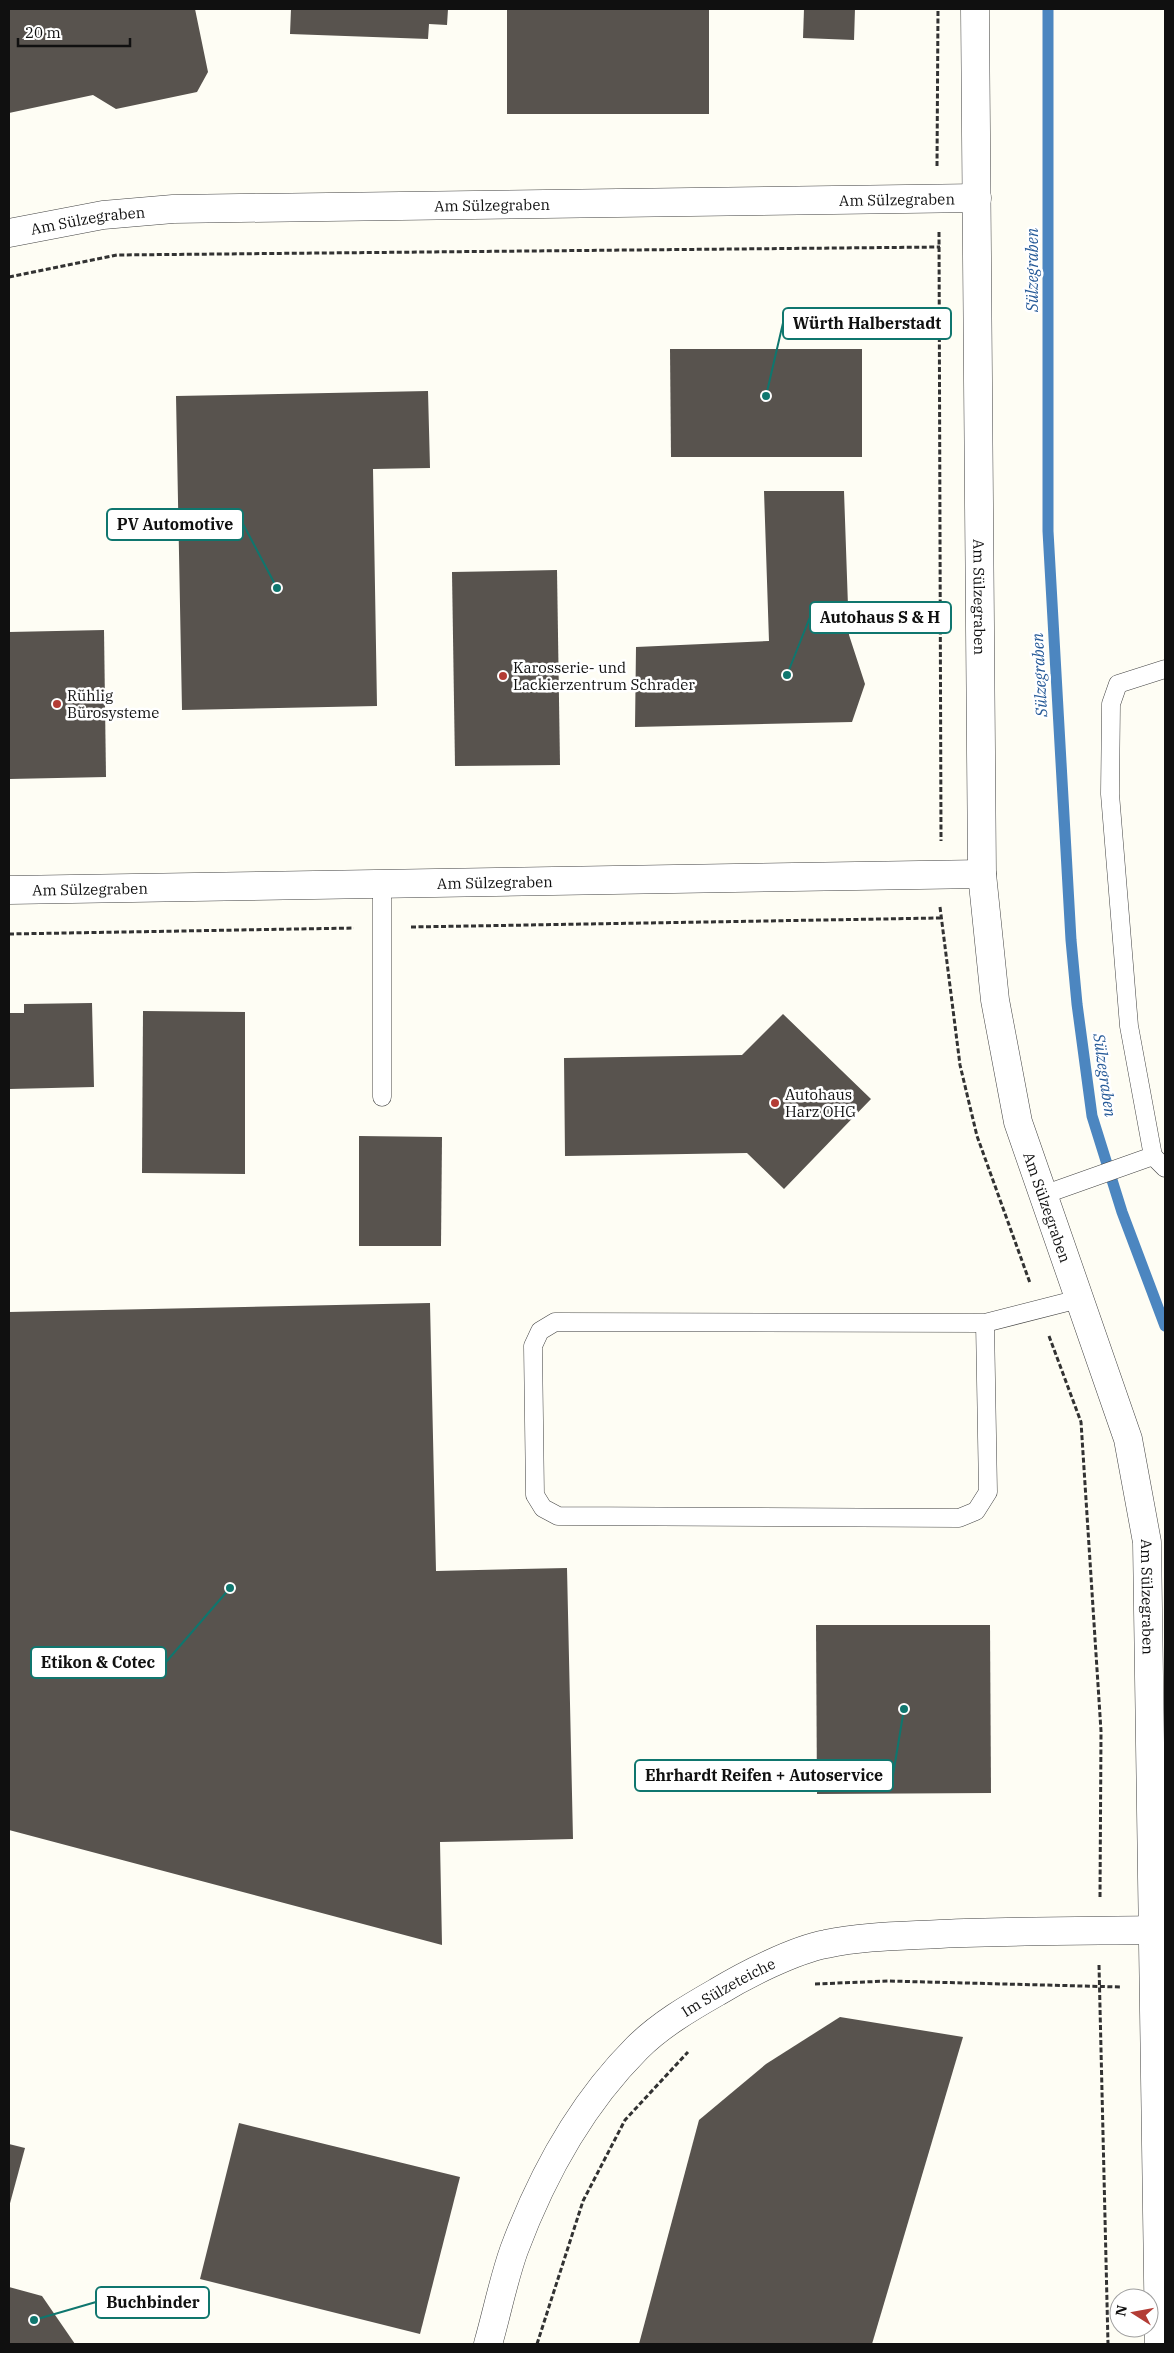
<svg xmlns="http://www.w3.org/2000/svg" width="1174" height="2353" font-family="'IBM Plex Serif',serif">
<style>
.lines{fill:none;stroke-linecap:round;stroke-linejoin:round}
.stream{stroke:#4c86c0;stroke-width:11}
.building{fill:#58534e}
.service-casing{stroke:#434343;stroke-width:19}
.minor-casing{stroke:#434343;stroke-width:29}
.tertiary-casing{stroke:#434343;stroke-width:29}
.path{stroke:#323232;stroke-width:3;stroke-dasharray:5 2.5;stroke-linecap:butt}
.service{stroke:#fff;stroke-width:18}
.minor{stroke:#fff;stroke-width:28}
.tertiary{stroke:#fff;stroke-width:28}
.poi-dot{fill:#b33c35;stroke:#fff;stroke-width:2}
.labels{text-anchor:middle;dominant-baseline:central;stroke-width:5;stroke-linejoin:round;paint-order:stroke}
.street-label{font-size:15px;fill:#101010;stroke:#fff}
.poi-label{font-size:15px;fill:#101010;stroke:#fff;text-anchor:start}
.water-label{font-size:16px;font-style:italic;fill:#255997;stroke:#fff}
.leader{fill:none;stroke:#0f766e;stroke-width:2}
.callout-dot{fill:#0f766e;stroke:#fff;stroke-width:2}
.callout{fill:#fff;stroke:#0f766e;stroke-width:2}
.callout-label{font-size:16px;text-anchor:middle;font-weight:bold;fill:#101010}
</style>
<rect width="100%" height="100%" fill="#fefdf4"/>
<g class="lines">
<!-- stream -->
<polyline class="stream" points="1048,9 1048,531 1071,940 1077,1004 1092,1116 1122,1212 1165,1326"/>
</g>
<!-- building -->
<g class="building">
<polygon points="9,9 195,9 208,72 197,92 116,109 93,95 9,113"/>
<polygon points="291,9 448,9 447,25 429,24 428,39 290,34"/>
<rect x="507" y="9" width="202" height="105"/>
<polygon points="804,9 855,9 854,40 803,38"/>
<polygon points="670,349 862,349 862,457 671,457"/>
<polygon points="428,391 430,468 373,469 377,706 182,710 176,396"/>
<polygon points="764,491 844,491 849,635 865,684 852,722 635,727 636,647 769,641"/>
<polygon points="557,570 560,765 455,766 452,572"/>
<polygon points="104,630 106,777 9,779 9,632"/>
<polygon points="92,1003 94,1087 9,1089 9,1013 24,1013 24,1004"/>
<polygon points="143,1011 245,1012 245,1174 142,1173"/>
<polygon points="783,1014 871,1099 784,1189 747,1153 565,1156 564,1058 742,1055"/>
<polygon points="359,1136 442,1137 441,1246 359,1246"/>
<polygon points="430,1303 436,1571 567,1568 573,1839 440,1842 442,1945 9,1830 9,1312"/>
<polygon points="816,1625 990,1625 991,1793 817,1794"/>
<polygon points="840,2017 963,2037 872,2344 639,2344 699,2120 766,2064"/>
<polygon points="239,2123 460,2177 420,2334 200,2279"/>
<polygon points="9,2144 25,2148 9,2207"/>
<polygon points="9,2287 42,2296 75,2344 9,2344"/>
</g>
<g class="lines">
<!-- service casing -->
<g class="service-casing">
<g id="service">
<polyline points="382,1097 382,884"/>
<polyline points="1153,1156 1165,1168"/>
<polyline points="1043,1195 1153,1156 1129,1026 1110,794 1111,704 1118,684 1165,669"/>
<polyline points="985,1323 555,1322 540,1331 533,1346 535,1495 543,1508 558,1516 959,1518 976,1511 988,1492 985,1323 1079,1299"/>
</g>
</g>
<!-- minor casing -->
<g class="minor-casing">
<g id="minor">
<path id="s1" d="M9 233 103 215 173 209 977 198"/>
<path id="s2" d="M9 890 982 874"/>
<path id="s3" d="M488 2344C497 2313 503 2281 514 2250 542 2175 580 2105 637 2048 660 2025 689 2008 717 1992 745 1975 794 1950 826 1944 863 1936 902 1936 940 1934 1011 1931 1082 1931 1153 1930"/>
</g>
</g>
<!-- tertiary casing -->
<g class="tertiary-casing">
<g id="tertiary">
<path id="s4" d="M975 9 982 874 995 1000 1018 1122 1128 1439 1147 1542 1159 2344"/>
</g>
</g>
<!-- path -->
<g class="path">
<polyline points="937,166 938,9"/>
<polyline points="939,232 941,841"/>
<polyline points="9,277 117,255 940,247"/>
<polyline points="940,907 960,1065 977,1136 1030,1283"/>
<polyline points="411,927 940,918"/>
<polyline points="9,934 354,928"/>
<polyline points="1049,1336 1081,1422 1101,1731 1100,1898"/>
<polyline points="1099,1965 1108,2344"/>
<polyline points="815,1984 888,1981 1121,1987"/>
<polyline points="537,2344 583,2201 625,2120 688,2052"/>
</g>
<!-- service -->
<use href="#service" class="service"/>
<!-- minor -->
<use href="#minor" class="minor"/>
<!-- tertiary -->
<use href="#tertiary" class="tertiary"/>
</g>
<!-- markers -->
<g class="poi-dot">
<circle cx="503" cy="676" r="5"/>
<circle cx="57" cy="704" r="5"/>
<circle cx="775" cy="1103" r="5"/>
</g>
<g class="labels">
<!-- street labels -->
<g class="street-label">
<text stroke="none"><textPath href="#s1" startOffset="890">Am Sülzegraben</textPath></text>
<text stroke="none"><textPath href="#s1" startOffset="485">Am Sülzegraben</textPath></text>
<text stroke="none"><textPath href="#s1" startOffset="80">Am Sülzegraben</textPath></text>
<text stroke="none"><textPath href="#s4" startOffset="588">Am Sülzegraben</textPath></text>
<text stroke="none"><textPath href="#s2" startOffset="486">Am Sülzegraben</textPath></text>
<text stroke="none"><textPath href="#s2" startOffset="81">Am Sülzegraben</textPath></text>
<text stroke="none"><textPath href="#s4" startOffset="1206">Am Sülzegraben</textPath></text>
<text stroke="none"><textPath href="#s4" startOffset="1611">Am Sülzegraben</textPath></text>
<text stroke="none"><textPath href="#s3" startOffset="446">Im Sülzeteiche</textPath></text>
</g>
<!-- poi labels -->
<g class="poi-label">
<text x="513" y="667">Karosserie- und<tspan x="513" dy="17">Lackierzentrum Schrader</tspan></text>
<text x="67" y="695">Rühlig<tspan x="67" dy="17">Bürosysteme</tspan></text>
<text x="785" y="1094">Autohaus<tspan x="785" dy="17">Harz OHG</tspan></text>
</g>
<!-- water labels -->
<g class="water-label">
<text transform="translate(1032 270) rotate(-90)">Sülzegraben</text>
<text transform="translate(1039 675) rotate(-93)">Sülzegraben</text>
<text transform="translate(1105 1075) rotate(82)">Sülzegraben</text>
</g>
</g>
<!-- callouts -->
<path class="leader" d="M766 396L783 323M277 588L243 524M787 675L810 617M230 1588L166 1662M904 1709L893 1775M34 2320L96 2302"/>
<g class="callout-dot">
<circle cx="766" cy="396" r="5"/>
<circle cx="277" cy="588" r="5"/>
<circle cx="787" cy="675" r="5"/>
<circle cx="230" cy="1588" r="5"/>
<circle cx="904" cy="1709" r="5"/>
<circle cx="34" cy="2320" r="5"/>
</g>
<g class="callout">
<rect x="783" y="308" width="168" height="31" rx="5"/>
<rect x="107" y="509" width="136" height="31" rx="5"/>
<rect x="810" y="602" width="141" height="31" rx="5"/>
<rect x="31" y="1647" width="135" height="31" rx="5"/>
<rect x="635" y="1760" width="258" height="31" rx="5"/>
<rect x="96" y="2287" width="113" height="31" rx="5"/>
</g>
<g class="callout-label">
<text x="867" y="329">Würth Halberstadt</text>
<text x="175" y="530">PV Automotive</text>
<text x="880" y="623">Autohaus S &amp; H</text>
<text x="98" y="1668">Etikon &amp; Cotec</text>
<text x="764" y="1781">Ehrhardt Reifen + Autoservice</text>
<text x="153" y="2308">Buchbinder</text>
</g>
<!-- border -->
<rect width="1174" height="2353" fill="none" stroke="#101010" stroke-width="20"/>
<!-- north arrow -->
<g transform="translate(1134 2313) rotate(281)"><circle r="24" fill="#ffffff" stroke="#9f9f9f"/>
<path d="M0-4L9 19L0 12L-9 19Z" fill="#b33c35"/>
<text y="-8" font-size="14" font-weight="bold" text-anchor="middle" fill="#101010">N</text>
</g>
<!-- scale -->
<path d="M18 38v8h112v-8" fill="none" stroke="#101010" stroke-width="2.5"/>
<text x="25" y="38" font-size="15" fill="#101010" stroke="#ffffff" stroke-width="4" paint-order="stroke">20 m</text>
</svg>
